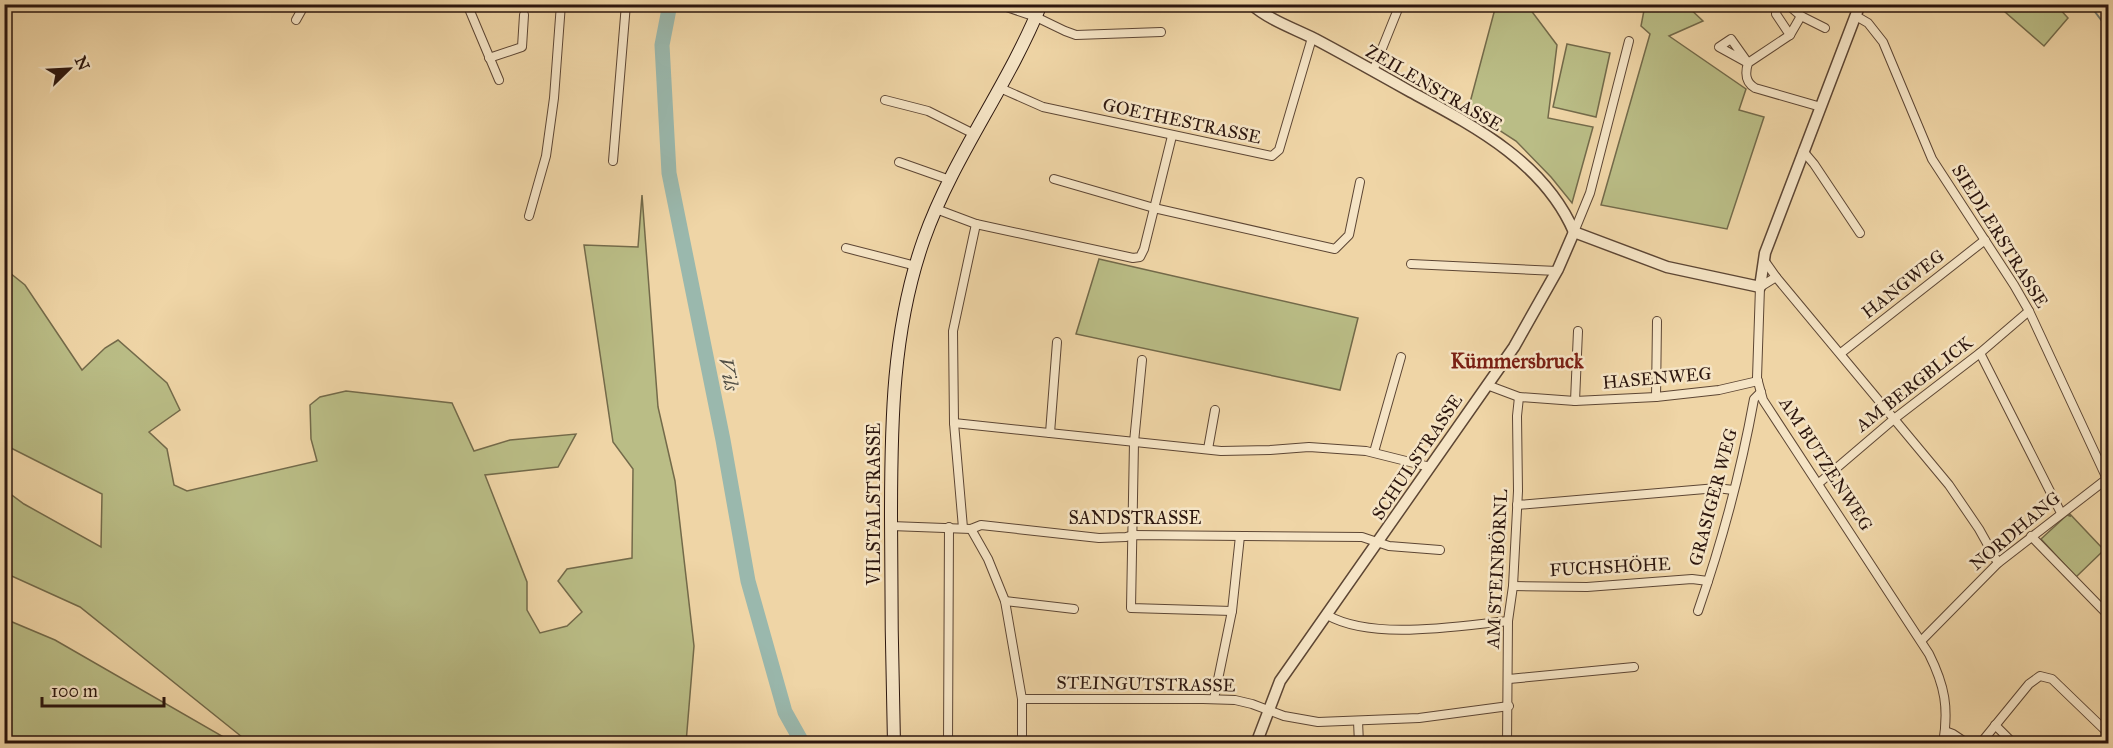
<svg xmlns="http://www.w3.org/2000/svg" width="2113" height="748" font-family="'IM FELL Great Primer',serif">
<style>
.green{fill:#babd86;stroke:#736a4a;stroke-width:1.5}
.lines{fill:none;stroke-linecap:round;stroke-linejoin:round}
.stream{stroke:#6e776d;stroke-width:2}
.river{stroke:#9ab8ad;stroke-width:15}
.minor-casing{stroke:#5d4634;stroke-width:10}
.tertiary-casing{stroke:#5d4634;stroke-width:13}
.secondary-casing{stroke:#2c160e;stroke-width:14}
.minor{stroke:#f5e4c5;stroke-width:8}
.tertiary{stroke:#f5e4c5;stroke-width:10}
.secondary{stroke:#f5e4c5;stroke-width:12}
.labels{text-anchor:middle;dominant-baseline:central;stroke-width:5;stroke-linejoin:round;paint-order:stroke}
.street-label{font-size:18px;fill:#2c160e;stroke:#f5e4c5}
.water-label{font-size:20px;font-style:italic;fill:#524f46;stroke:#f5e4c5}
.quarter-label{font-size:21px;font-weight:bold;fill:#7a1f14;stroke:#f5e4c5}
</style>
<rect width="100%" height="100%" fill="#efd5a6"/>
<filter id="stains"><feTurbulence type="fractalNoise" baseFrequency=".00333" numOctaves="4"/><feColorMatrix values="0 0 0 0 .2 0 0 0 0 .09 0 0 0 0 .02 0 0 0 .5 -.17"/></filter>
<radialGradient id="worn" r=".72"><stop offset=".6" stop-color="#630" stop-opacity="0"/><stop offset="1" stop-color="#630" stop-opacity=".3"/></radialGradient>
<!-- green -->
<g class="green">
<polygon points="1496,5 1527,5 1557,45 1548,118 1593,127 1572,203 1551,177 1516,141 1468,110"/>
<polygon points="1645,5 1686,5 1703,21 1669,36 1746,89 1739,110 1764,117 1727,229 1601,205 1650,34 1641,26"/>
<polygon points="1997,5 2056,5 2068,18 2044,46"/>
<polygon points="1567,44 1610,53 1596,117 1553,107"/>
<polygon points="642,195 658,407 675,481 694,646 686,743 14,744 5,740 5,619 55,640 232,742 242,737 80,607 5,573 5,490 24,504 101,547 102,494 5,445 5,269 25,285 82,370 105,348 118,340 167,383 180,410 149,432 167,449 174,485 187,491 317,461 311,439 310,405 320,397 346,391 452,403 474,451 510,440 576,434 558,467 485,475 527,582 527,610 540,633 567,626 582,612 558,581 567,569 632,558 633,469 613,442 584,245 638,247"/>
<polygon points="1099,259 1358,318 1340,390 1076,334"/>
<polygon points="2069,513 2104,550 2076,577 2041,539 2067,515 2070,516"/>
</g>
<g class="lines">
<!-- stream -->
<polyline class="stream" points="2089,4 2108,29"/>
<!-- river -->
<polyline class="river" points="670,4 662,45 669,173 723,440 748,581 785,712 803,744"/>
<!-- minor casing -->
<g class="minor-casing">
<g id="minor">
<polyline points="467,4 499,80"/>
<polyline points="998,4 1036,17 1065,31 1076,35 1161,32"/>
<path d="M1782 4 1777 6 1776 14 1790 35 1748 63C1745 73 1745 82 1755 88L1821 107"/>
<polyline points="1787,4 1801,16 1825,28"/>
<polyline points="1856,16 1868,23 1883,42 1932,159 2014,285 2029,311 2108,481"/>
<polyline points="296,20 305,4"/>
<polyline points="1790,35 1801,16"/>
<polygon points="1731,39 1748,63 1719,47"/>
<polyline points="489,58 522,47 524,15"/>
<polyline points="1373,71 1400,4"/>
<polyline points="1000,88 1043,107 1272,156 1279,150 1312,38"/>
<polyline points="885,100 928,111 974,134"/>
<polyline points="1803,151 1814,164 1860,233"/>
<polyline points="613,161 626,4"/>
<polyline points="899,162 950,180"/>
<polyline points="1054,179 1154,208 1335,249 1349,235 1360,182"/>
<polyline points="936,209 976,224 1133,258 1140,257 1144,249 1172,136"/>
<polyline points="529,216 546,156 554,98 561,4"/>
<polyline points="1574,232 1590,193 1629,41"/>
<polyline points="846,248 916,266"/>
<polyline points="1764,260 1776,277"/>
<polyline points="1411,264 1557,271"/>
<polyline points="1841,353 1985,240"/>
<polyline points="1980,353 2061,513"/>
<polyline points="1142,360 1134,442 1131,608 1232,611"/>
<polyline points="1487,385 1519,397 1575,401 1656,397 1719,390 1758,381"/>
<polyline points="1656,397 1657,321"/>
<polyline points="1575,401 1578,331"/>
<polyline points="954,423 1221,451 1270,450 1309,447 1366,451 1430,467"/>
<polyline points="1050,433 1057,342"/>
<polyline points="1208,449 1215,410"/>
<polyline points="1374,452 1401,357"/>
<polyline points="1819,483 1894,419 1980,353 2029,311"/>
<polyline points="1517,505 1717,488 1733,490"/>
<polyline points="891,526 971,529 981,525 1099,538 1126,537 1133,535 1362,537 1389,546 1440,550"/>
<polyline points="963,528 954,423 953,331 976,224"/>
<polyline points="971,529 988,559 1005,601 1022,699 1022,744"/>
<polyline points="2031,536 2108,615"/>
<polyline points="1513,586 1587,587 1692,579 1708,581"/>
<polyline points="1005,601 1074,609"/>
<path d="M1698 611C1722 542 1741 471 1754 399L1761 392"/>
<path d="M1327 615C1373 641 1457 626 1508 621"/>
<polyline points="1922,640 1998,563 2108,478"/>
<polyline points="1509,679 1634,667"/>
<polyline points="1022,699 1203,699 1235,700 1252,704 1284,716 1318,722 1419,718 1509,706"/>
<polyline points="1214,699 1232,611 1240,536"/>
<polyline points="1358,721 1359,744"/>
<polyline points="1995,725 2014,744"/>
<polyline points="1945,731 1953,734 1968,744"/>
<polyline points="948,744 949,527"/>
<polyline points="1507,744 1508,621 1513,586 1518,491 1517,416 1519,397"/>
<path d="M1943 744C1949 708 1945 686 1929 654L1763 400 1757 378 1760 287 1776 277 1949 485 1979 529 1998 563"/>
<polyline points="1980,744 2029,684 2040,676 2052,679 2108,733"/>
</g>
</g>
<!-- tertiary casing -->
<g class="tertiary-casing">
<g id="tertiary">
<path d="M1251 4C1269 20 1293 28 1315 39 1347 56 1379 74 1411 92 1474 126 1544 162 1574 232"/>
<polyline points="1574,232 1667,267 1760,287 1765,253 1860,4"/>
<polyline points="1256,744 1280,681 1514,347 1558,269 1574,232"/>
</g>
</g>
<!-- secondary casing -->
<g class="secondary-casing">
<path id="secondary" d="M894 744C892 668 891 592 891 517 891 424 892 329 924 239 953 157 1008 86 1041 4"/>
</g>
<!-- minor -->
<use href="#minor" class="minor"/>
<!-- tertiary -->
<use href="#tertiary" class="tertiary"/>
<!-- secondary -->
<use href="#secondary" class="secondary"/>
</g>
<g class="labels">
<!-- street labels -->
<g class="street-label">
<text transform="translate(1434 88) rotate(30)">ZEILENSTRASSE</text>
<text transform="translate(1182 121) rotate(12)">GOETHESTRASSE</text>
<text transform="translate(2000 236) rotate(58)">SIEDLERSTRASSE</text>
<text transform="translate(1903 284) rotate(-38)">HANGWEG</text>
<text transform="translate(1657 378) rotate(-5)">HASENWEG</text>
<text transform="translate(1914 384) rotate(-38)">AM BERGBLICK</text>
<text transform="translate(1417 457) rotate(-56)">SCHULSTRASSE</text>
<text transform="translate(1826 464) rotate(57)">AM BUTZENWEG</text>
<text transform="translate(1713 497) rotate(-75)">GRASIGER WEG</text>
<text transform="translate(874 504) rotate(-90)">VILSTALSTRASSE</text>
<text x="1135" y="518">SANDSTRASSE</text>
<text transform="translate(2015 531) rotate(-40)">NORDHANG</text>
<text transform="translate(1610 567) rotate(-3)">FUCHSHÖHE</text>
<text transform="translate(1497 569) rotate(-87)">AM STEINBÖRNL</text>
<text transform="translate(1146 684) rotate(1)">STEINGUTSTRASSE</text>
</g>
<!-- water labels -->
<g class="water-label">
<text transform="translate(729 374) rotate(79)">Vils</text>
</g>
<!-- quarter labels -->
<g class="quarter-label">
<text x="1517" y="361">Kümmersbruck</text>
</g>
</g>
<!-- margin -->
<rect width="2113" height="748" fill="none" stroke="#efd5a6" stroke-width="24"/>
<rect x="6" y="6" width="2101" height="736" fill="none" stroke="#2c160e" stroke-width="3"/>
<rect x="12" y="12" width="2089" height="724" fill="none" stroke="#2c160e" stroke-width="1.5"/>
<!-- north arrow -->
<g transform="translate(69 69) rotate(66)" stroke="#f5e4c5" stroke-width="4.5" paint-order="stroke">
<path d="M0-4.5L10 22L0 15L-10 22Z" fill="#2c160e"/>
<text y="-9" font-size="16" font-weight="bold" text-anchor="middle" fill="#2c160e">N</text>
</g>
<!-- scale -->
<path d="M42 697v9h122v-9" fill="none" stroke="#2c160e" stroke-width="3"/>
<text x="51" y="697" font-size="18" fill="#2c160e" stroke="#f5e4c5" stroke-width="4.5" paint-order="stroke">100 m</text>
<rect width="100%" height="100%" filter="url(#stains)"/>
<rect width="100%" height="100%" fill="url(#worn)"/>
</svg>
